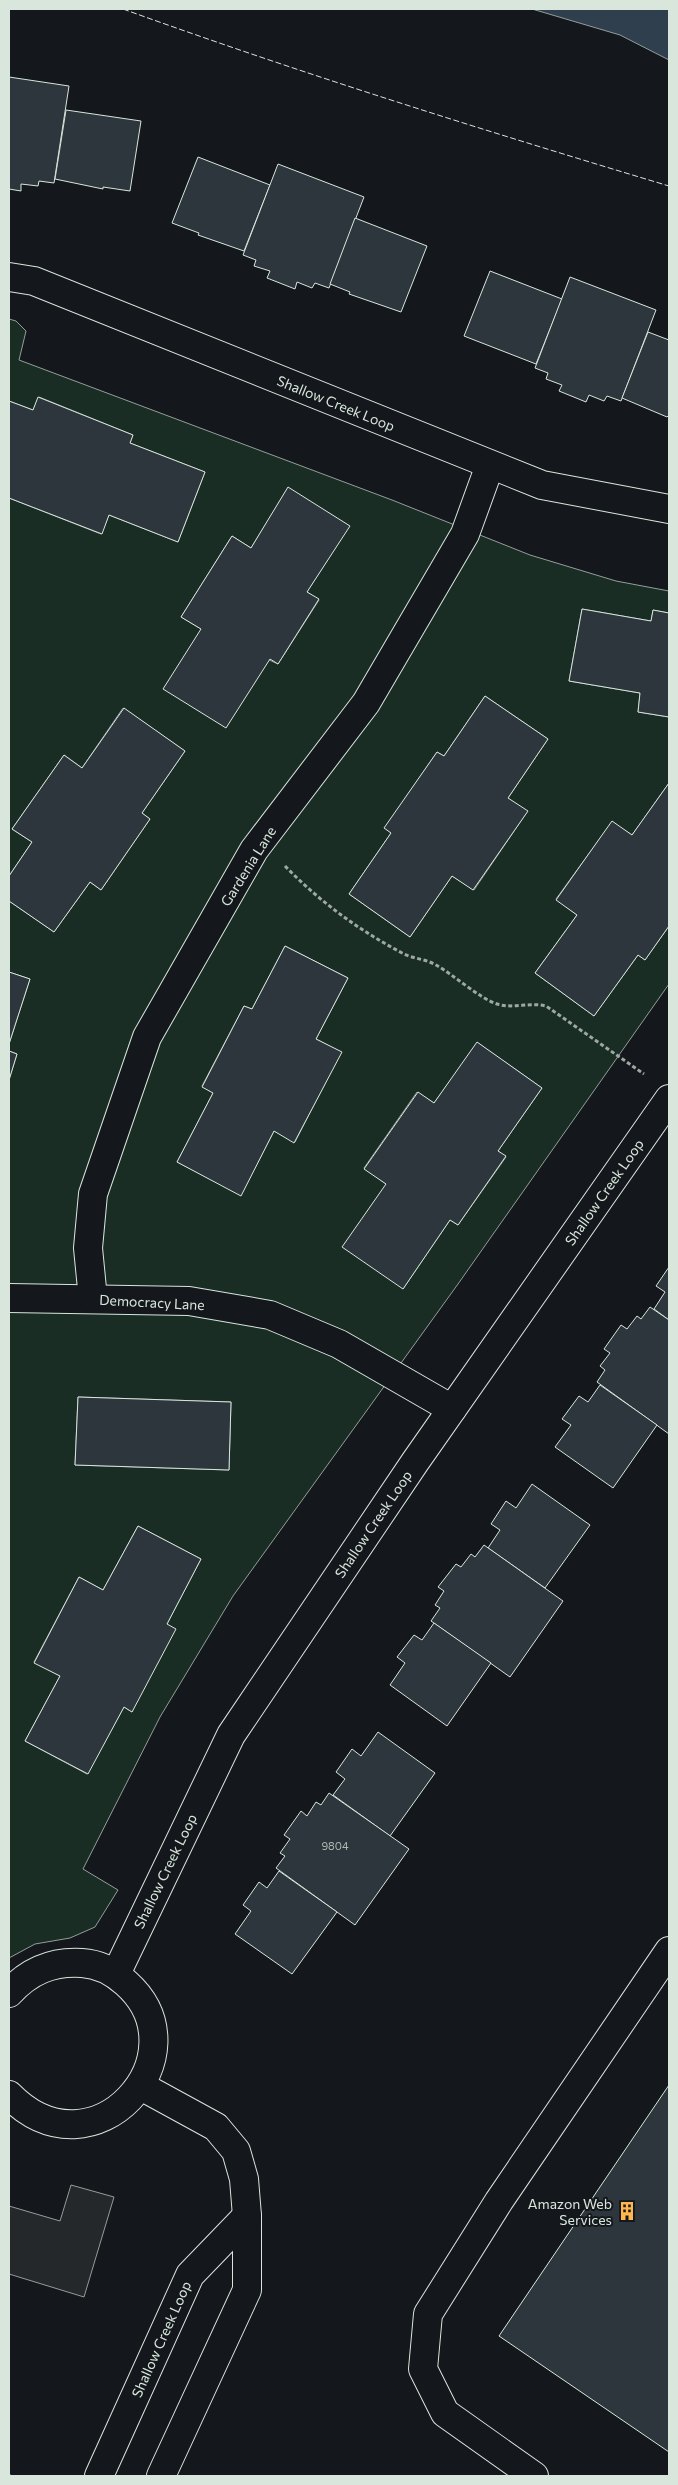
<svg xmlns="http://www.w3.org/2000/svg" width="678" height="2485" font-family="Commissioner,sans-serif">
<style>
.green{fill:#1a2d24;stroke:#939e99;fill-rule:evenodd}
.parking{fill:#24282b;stroke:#939e99}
.water{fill:#2f3f4d;stroke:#939e99}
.building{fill:#2c363c;stroke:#d8e6dc}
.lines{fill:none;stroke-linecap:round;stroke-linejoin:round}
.minor-casing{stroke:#d8e6dc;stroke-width:30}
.path{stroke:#9da8a2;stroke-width:3;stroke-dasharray:4 2.5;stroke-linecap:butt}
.minor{stroke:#14181c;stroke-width:28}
.fence{stroke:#d8e6dc;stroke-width:1;stroke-dasharray:6 2.5;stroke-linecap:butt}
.labels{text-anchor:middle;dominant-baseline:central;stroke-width:4;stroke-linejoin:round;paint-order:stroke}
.number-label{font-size:11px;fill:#adbab4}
.street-label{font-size:14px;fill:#d8e6dc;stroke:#14181c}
.poi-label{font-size:14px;fill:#d8e6dc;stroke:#14181c;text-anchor:end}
</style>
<rect width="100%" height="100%" fill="#14181c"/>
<!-- green -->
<path class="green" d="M9 319 16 321 26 331 19 360 392 500 530 555 616 581 669 591V613L653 610 651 621 582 609 569 681 640 693 638 712 669 717V783L632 835 612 822 556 899 577 915 535 973 594 1016 638 955 645 960 669 926V984L458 1284 233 1596 160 1717 83 1869 118 1890 95 1927 70 1938 35 1944 9 1958V1080L17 1054 9 1051V1044L30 979 9 972V901L54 932 90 882 101 890 150 819 142 813 185 751 123 708 82 768 64 755 12 829 32 842 9 876V498L101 534 109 515 178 542 205 472 130 443 133 435 39 397 33 410 9 401ZM288 488 349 526 307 592 319 600 278 664 201 629 181 617 232 536 251 548ZM485 696 548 739 508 798 527 812 474 890 452 876 410 937 349 894 391 833 385 828 437 752 444 756ZM285 946 348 978 316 1039 341 1052 295 1142 274 1131 241 1195 177 1162 213 1093 202 1086 244 1006 252 1009ZM478 1043 542 1088 498 1151 506 1157 458 1225 450 1220 403 1289 386 1184 364 1168 417 1092 434 1103ZM78 1397 231 1402 229 1470 75 1465ZM138 1526 201 1559 167 1624 132 1712 124 1707 87 1774 25 1741 60 1676 34 1662 79 1577 103 1590Z"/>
<!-- parking -->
<polygon class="parking" points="71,2185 114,2197 84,2297 9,2274 9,2206 60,2221"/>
<!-- water -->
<polygon class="water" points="532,9 669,9 669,60 620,35"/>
<!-- building -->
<g class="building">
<polygon points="9,77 69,86 54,183 39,181 38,186 21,184 21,191 9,189"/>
<polygon points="66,110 141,121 130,191 103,187 103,189 55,179"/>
<polygon points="198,157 270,185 244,251 198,235 199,233 172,223"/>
<polygon points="278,164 364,197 329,288 315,283 312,288 297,282 295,289 267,278 270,271 254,266 256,260 243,255"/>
<polygon points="355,218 427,246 401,312 349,294 350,292 330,284"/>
<polygon points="490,271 562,299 536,364 464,336"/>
<polygon points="570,277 656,310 621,401 607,396 604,401 589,395 586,402 559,391 562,385 546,379 548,373 535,368"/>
<polygon points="648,332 669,340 669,415 667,417 622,398"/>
<polygon points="38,397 133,435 130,443 205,472 178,542 109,515 102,534 9,498 9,401 33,410"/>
<polygon points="288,487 350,526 307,592 319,599 278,664 270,659 226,728 163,689 201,629 181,617 232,536 251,548"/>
<polygon points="582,609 651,621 653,610 669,613 669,717 638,712 640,693 569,681"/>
<polygon points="485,696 548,739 508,798 528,811 473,890 452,876 410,937 349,894 391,833 384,828 437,752 444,756"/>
<polygon points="124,708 185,751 142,813 150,819 101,890 90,882 54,932 9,901 9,876 32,842 12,829 64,755 82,768"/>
<polygon points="669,783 669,926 645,960 638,955 594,1016 535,973 577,915 556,900 612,821 632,835"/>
<polygon points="285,946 348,978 316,1039 342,1052 294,1143 274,1131 241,1196 177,1162 213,1093 202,1087 244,1006 252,1009"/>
<polygon points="9,972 30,979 9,1044"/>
<polygon points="477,1042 542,1088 498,1151 506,1156 458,1225 450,1220 403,1289 342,1247 386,1184 364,1169 418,1092 434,1103"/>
<polygon points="9,1051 17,1054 9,1080"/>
<polygon points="669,1267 669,1320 654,1309 665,1292 656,1286"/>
<polygon points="650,1307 669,1320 669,1434 597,1382 605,1370 600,1366 610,1353 604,1349 621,1325 627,1329 637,1316 641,1319"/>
<polygon points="600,1385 657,1425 613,1488 555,1447 571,1425 562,1419 579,1396 588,1402"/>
<polygon points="78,1397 231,1402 229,1470 75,1465"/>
<polygon points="532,1484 590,1525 545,1588 488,1548 500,1530 491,1524 506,1501 516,1508"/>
<polygon points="138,1526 201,1559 167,1624 176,1629 132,1712 124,1707 88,1774 25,1741 60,1676 34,1663 79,1577 103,1590"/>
<polygon points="484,1545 563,1601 510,1677 431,1621 440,1608 435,1605 444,1591 438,1587 456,1564 461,1567 471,1554 475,1557"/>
<polygon points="434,1623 491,1663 447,1726 390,1685 405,1663 397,1657 414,1635 422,1640"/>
<polygon points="378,1732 435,1773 390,1836 333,1795 345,1779 336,1772 352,1749 361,1756"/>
<polygon points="329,1793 409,1849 355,1925 276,1868 285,1856 280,1853 290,1839 284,1835 301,1811 307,1816 316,1802 321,1805"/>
<polygon points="279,1871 337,1912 292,1974 235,1934 251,1911 243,1905 259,1882 267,1888"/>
<polygon points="669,2085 669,2452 499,2336"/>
</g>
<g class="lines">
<!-- minor casing -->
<g class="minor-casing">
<g id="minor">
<polyline points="9,277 34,281 542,485 669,509"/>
<polyline points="9,1298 189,1301 270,1315 339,1344 452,1409"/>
<polyline points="93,1299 88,1248 93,1194 147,1037 254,850 366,703 465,534 490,465"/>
<polyline points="116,1974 231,1735 415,1462 669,1099"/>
<path d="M9 1993C29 1971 52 1961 82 1963 99 1964 114 1972 126 1983 206 2054 94 2182 9 2095"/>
<polyline points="141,2086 216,2127 236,2151 244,2179 247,2216 247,2290 161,2476"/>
<polyline points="99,2476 190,2275 247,2216"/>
<polyline points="534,2476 445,2413 423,2369 428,2314 499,2201 669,1951"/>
</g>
</g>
<!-- path -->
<g class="path">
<path d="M285 866C320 902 360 931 404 954 414 959 426 959 436 965 454 975 479 998 497 1004 513 1009 530 1002 546 1006L644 1074"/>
<polyline points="9,2475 10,2476"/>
</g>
<!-- minor -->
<use href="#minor" class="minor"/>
<!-- fence -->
<path class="fence" d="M123 9C303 74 486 131 669 186"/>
</g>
<!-- icons -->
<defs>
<g id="building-bare" transform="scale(1.5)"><path d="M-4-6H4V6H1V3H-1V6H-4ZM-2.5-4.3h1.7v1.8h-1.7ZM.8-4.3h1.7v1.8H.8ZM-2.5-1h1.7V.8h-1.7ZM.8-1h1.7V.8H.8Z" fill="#ffb74d" stroke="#14181c" stroke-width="2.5" paint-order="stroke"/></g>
</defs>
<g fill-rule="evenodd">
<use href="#building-bare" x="627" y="2211"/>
</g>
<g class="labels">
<!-- number labels -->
<g class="number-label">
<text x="335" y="1845">9804</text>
</g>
<!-- street labels -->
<g class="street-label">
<text transform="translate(336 403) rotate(22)">Shallow Creek Loop</text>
<text transform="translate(248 866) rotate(-58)">Gardenia Lane</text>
<text transform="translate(604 1192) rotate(-55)">Shallow Creek Loop</text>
<text transform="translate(152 1302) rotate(3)">Democracy Lane</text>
<text transform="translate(373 1524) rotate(-56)">Shallow Creek Loop</text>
<text transform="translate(165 1871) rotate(-64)">Shallow Creek Loop</text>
<text transform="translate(161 2339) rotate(-66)">Shallow Creek Loop</text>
</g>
<!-- poi labels -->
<g class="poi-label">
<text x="612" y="2203">Amazon Web<tspan x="612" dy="16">Services</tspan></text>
</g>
</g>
<!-- border -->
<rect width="678" height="2485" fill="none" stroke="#d8e6dc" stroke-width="20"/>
</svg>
